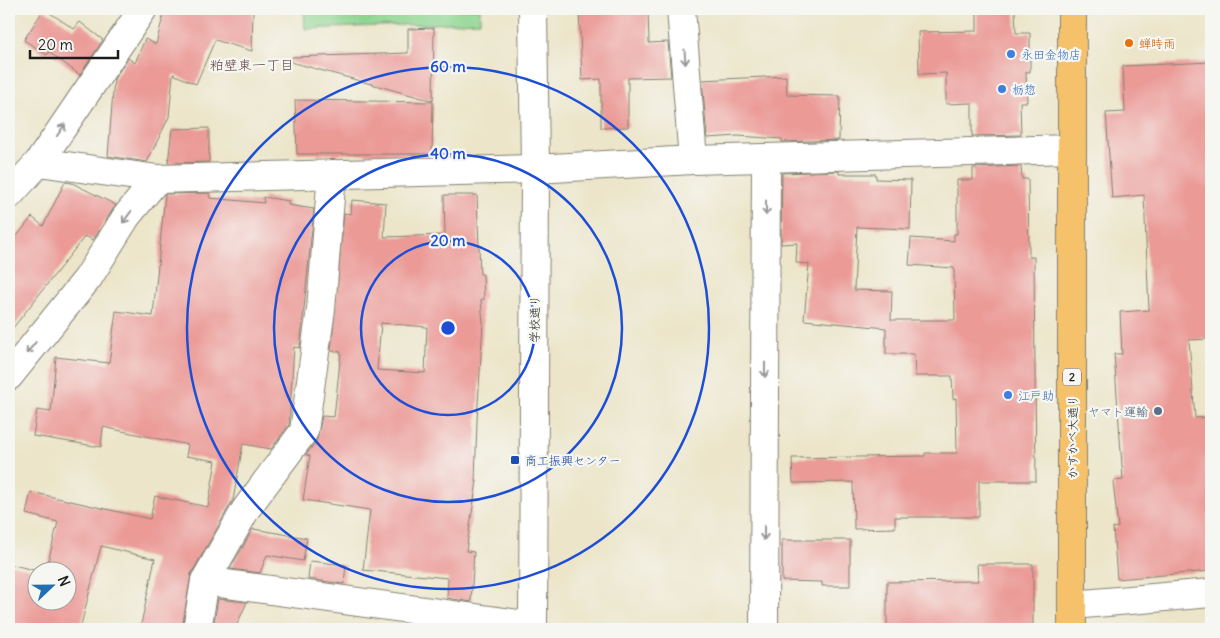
<svg xmlns="http://www.w3.org/2000/svg" width="1220" height="638" font-family="Delius,'Klee One',sans-serif">
<style>
.green{fill:#8dd590;stroke:#547856}
.building{fill:#eb9a96;fill-rule:evenodd}
.lines{fill:none;stroke-linecap:round;stroke-linejoin:round}
.minor-casing{stroke:#848072;stroke-width:30}
.major-casing{stroke:#848072;stroke-width:30}
.minor{stroke:#fff;stroke-width:28}
.major{stroke:#f5c16b;stroke-width:28}
.oneway{stroke:#999}
.ring{fill:none;stroke:#1d4ed8;stroke-width:2.5}
.food-dot{fill:#e8710a;stroke:#f6f6f2;stroke-width:2}
.shop-dot{fill:#3f7fe0;stroke:#f6f6f2;stroke-width:2}
.service-dot{fill:#5c6f8a;stroke:#f6f6f2;stroke-width:2}
.transit-dot{fill:#1a4fb4;stroke:#f6f6f2;stroke-width:2}
.labels{text-anchor:middle;dominant-baseline:central;stroke-width:4.5;stroke-linejoin:round;paint-order:stroke}
.shield{fill:#f6f6f2;stroke:#5d5d5c;stroke-width:1}
.shield-label{font-size:11px;font-weight:bold;fill:#1c1c1c}
.food-label{font-size:12px;fill:#c56008;stroke:#f6f6f2;text-anchor:start}
.shop-label{font-size:12px;fill:#366cbe;stroke:#f6f6f2;text-anchor:start}
.street-label{font-size:12px;fill:#1c1c1c;stroke:#f6f6f2}
.service-label{font-size:12px;fill:#4e5e75;stroke:#f6f6f2;text-anchor:end}
.transit-label{font-size:12px;fill:#164399;stroke:#f6f6f2;text-anchor:start}
.neighbourhood-label{font-size:14px;fill:#644847;stroke:#f6f6f2}
.centre{fill:#1d4ed8;stroke:#f6f6f2;stroke-width:2.5}
.ring-label{font-size:15px;text-anchor:middle;font-weight:bold;fill:#1d4ed8;stroke:#f6f6f2;stroke-width:4.5;stroke-linejoin:round;paint-order:stroke}
</style>
<rect width="100%" height="100%" fill="#f6f6f2"/>
<filter id="ink" filterUnits="userSpaceOnUse"><feTurbulence type="fractalNoise" baseFrequency=".02" numOctaves="2"/><feDisplacementMap in="SourceGraphic" scale="10" xChannelSelector="R" yChannelSelector="G"/><feConvolveMatrix kernelMatrix="1 2 1 2 8 2 1 2 1" color-interpolation-filters="sRGB"/></filter>
<filter id="wash" filterUnits="userSpaceOnUse"><feTurbulence type="fractalNoise" baseFrequency=".0096" numOctaves="4" result="noise"/><feDisplacementMap in="SourceGraphic" scale="20" xChannelSelector="R" yChannelSelector="G"/><feGaussianBlur stdDeviation="1.12" result="paint"/><feColorMatrix in="noise" values="0 0 0 0 0 0 0 0 0 0 0 0 0 0 0 0 0 1.4 0 .05"/><feComposite in="paint" operator="in"/></filter>
<g filter="url(#wash)">
<rect width="100%" height="100%" fill="#ece5c9"/>
<!-- green -->
<polygon class="green" points="304,9 480,9 480,22 305,29"/>
<g id="blocks">
<!-- building -->
<g class="building">
<polygon points="44,9 74,29 80,22 103,40 80,75 49,52 47,55 24,40"/>
<polygon points="165,9 253,9 252,51 215,40 196,84 173,74 169,117 147,162 108,156 114,79 128,58 135,63 145,39 156,44"/>
<polygon points="579,9 648,9 649,43 668,42 671,77 628,78 628,127 601,128 601,79 582,80"/>
<polygon points="977,10 1015,10 1016,33 1030,33 1030,72 1026,72 1027,102 1020,102 1021,135 972,136 972,103 946,104 946,73 919,74 918,32 977,31"/>
<polygon points="434,28 433,101 291,62 292,57 408,53 408,29"/>
<polygon points="1211,62 1211,339 1189,340 1195,418 1211,417 1211,571 1117,579 1113,528 1118,527 1113,481 1123,480 1114,354 1122,354 1120,312 1149,310 1144,195 1112,198 1106,113 1125,112 1123,66"/>
<polygon points="786,76 787,95 840,96 839,140 782,142 782,139 738,136 707,138 702,80"/>
<polygon points="295,100 433,102 432,154 297,154"/>
<polygon points="209,128 209,162 168,163 172,129"/>
<polygon points="1021,166 1022,179 1028,179 1029,257 1034,257 1036,481 979,481 979,517 895,517 895,528 854,529 853,482 793,483 792,458 925,456 925,453 957,453 956,398 953,399 952,376 915,376 914,354 886,354 886,328 804,320 809,264 796,263 797,243 781,244 782,173 839,171 839,174 876,174 876,179 911,180 910,229 857,227 854,290 892,291 891,320 955,320 954,268 909,265 911,238 954,241 954,234 957,234 957,180 973,180 973,168"/>
<polygon points="65,182 72,183 116,205 93,240 85,236 9,333 9,246 32,217 43,226"/>
<polygon points="209,193 210,198 264,203 263,197 289,201 288,205 314,209 300,348 294,347 289,425 271,449 243,444 233,500 191,574 182,629 140,629 155,559 101,546 80,629 27,629 9,626 9,564 38,571 38,600 68,600 68,570 46,570 58,522 26,514 31,492 150,519 155,496 208,507 216,461 186,456 188,445 103,427 101,447 33,436 37,410 51,412 56,357 109,363 116,311 153,316 165,194"/>
<path d="M444 195H477L480 274H483L484 299 481 300 483 323 477 420 475 481H477L466 551 474 552 471 602 447 598 448 578 363 570 370 510 303 500 310 456 306 455 317 440 322 416 334 417 341 352 331 351 344 213 351 214 352 200 386 203 384 237 445 235ZM381 323 427 327 425 373 377 370Z"/>
<polygon points="253,529 307,538 303,561 267,555 260,573 230,569"/>
<polygon points="782,540 850,540 850,586 822,586 822,582 782,581"/>
<polygon points="310,561 346,565 344,584 308,579"/>
<polygon points="977,564 1033,564 1033,629 887,629 887,582 978,581"/>
<polygon points="218,599 247,602 235,629 213,629"/>
</g>
</g>
</g>
<g filter="url(#ink)">
<use href="#blocks" fill-opacity="0" stroke="#848072" stroke-width="1"/>
<g class="lines">
<!-- minor casing -->
<g class="minor-casing">
<g id="minor">
<polyline points="681,9 693,160"/>
<polyline points="39,162 157,179 535,169 693,160 1072,149"/>
<polyline points="9,195 39,162 143,9"/>
<polyline points="9,376 88,278 126,217 157,179"/>
<polyline points="205,581 533,626"/>
<polyline points="1072,605 1211,593"/>
<polyline points="197,629 205,581 246,509 304,431 321,309 332,174"/>
<polyline points="533,629 535,169 533,9"/>
<polyline points="764,629 766,159"/>
</g>
</g>
<!-- major casing -->
<g class="major-casing">
<polyline id="major" points="1072,629 1072,9"/>
</g>
<!-- minor -->
<use href="#minor" class="minor"/>
<!-- major -->
<use href="#major" class="major"/>
</g>
<!-- one-way arrows -->
<defs><path id="oneway-shaft" d="M-6 0H5M1.5-3L5.5 0L1.5 3" fill="none" stroke-width="1.6" stroke-linecap="round" stroke-linejoin="round" transform="scale(1.25)"/></defs>
<g class="oneway">
<use href="#oneway-shaft" transform="translate(685 57) rotate(86)"/>
<use href="#oneway-shaft" transform="translate(61 130) rotate(-56)"/>
<use href="#oneway-shaft" transform="translate(766 208) rotate(90)"/>
<use href="#oneway-shaft" transform="translate(127 217) rotate(126)"/>
<use href="#oneway-shaft" transform="translate(31 348) rotate(129)"/>
<use href="#oneway-shaft" transform="translate(765 370) rotate(90)"/>
<use href="#oneway-shaft" transform="translate(764 533) rotate(90)"/>
</g>
</g>
<!-- distance rings -->
<g class="ring">
<circle cx="448" cy="328" r="87"/>
<circle cx="448" cy="328" r="174"/>
<circle cx="448" cy="328" r="261"/>
</g>
<!-- markers -->
<circle class="food-dot" cx="1129" cy="43" r="5"/>
<g class="shop-dot">
<circle cx="1011" cy="54" r="5"/>
<circle cx="1002" cy="89" r="5"/>
<circle cx="1008" cy="395" r="5"/>
</g>
<circle class="service-dot" cx="1158" cy="411" r="5"/>
<rect class="transit-dot" x="510" y="455" width="10" height="10" rx="2.5"/>
<g class="labels">
<!-- shield labels -->
<rect class="shield" x="1063" y="368.5" width="18" height="17" rx="4"/>
<g class="shield-label">
<text x="1072" y="377">2</text>
</g>
<!-- food labels -->
<g class="food-label">
<text x="1139" y="43">蝉時雨</text>
</g>
<!-- shop labels -->
<g class="shop-label">
<text x="1021" y="54">永田金物店</text>
<text x="1012" y="89">栃惣</text>
<text x="1018" y="395">江戸助</text>
</g>
<!-- street labels -->
<g class="street-label">
<text transform="translate(534 319) rotate(-90)">学校通り</text>
<text transform="translate(1072 437) rotate(-90)">かすかべ大通り</text>
</g>
<!-- service labels -->
<g class="service-label">
<text x="1148" y="411">ヤマト運輸</text>
</g>
<!-- transit labels -->
<g class="transit-label">
<text x="525" y="460">商工振興センター</text>
</g>
<!-- neighbourhood labels -->
<g class="neighbourhood-label">
<text x="252" y="65">粕壁東一丁目</text>
</g>
</g>
<circle cx="448" cy="328" r="8" class="centre"/>
<g class="ring-label">
<text x="448" y="72">60 m</text>
<text x="448" y="159">40 m</text>
<text x="448" y="246">20 m</text>
</g>
<!-- margin -->
<rect width="1220" height="638" fill="none" stroke="#f6f6f2" stroke-width="30"/>
<!-- north arrow -->
<g transform="translate(52 586) rotate(68)"><circle r="24" fill="#f6f6f2" stroke="#9f9f9c"/>
<path d="M0-4L9 19L0 12L-9 19Z" fill="#1f6fb2"/>
<text y="-8" font-size="14" font-weight="bold" text-anchor="middle" fill="#1c1c1c">N</text>
</g>
<!-- scale -->
<path d="M30 50v8h88v-8" fill="none" stroke="#1c1c1c" stroke-width="2.5"/>
<text x="38" y="50" font-size="15" fill="#1c1c1c" stroke="#f6f6f2" stroke-width="4" paint-order="stroke">20 m</text>
</svg>
